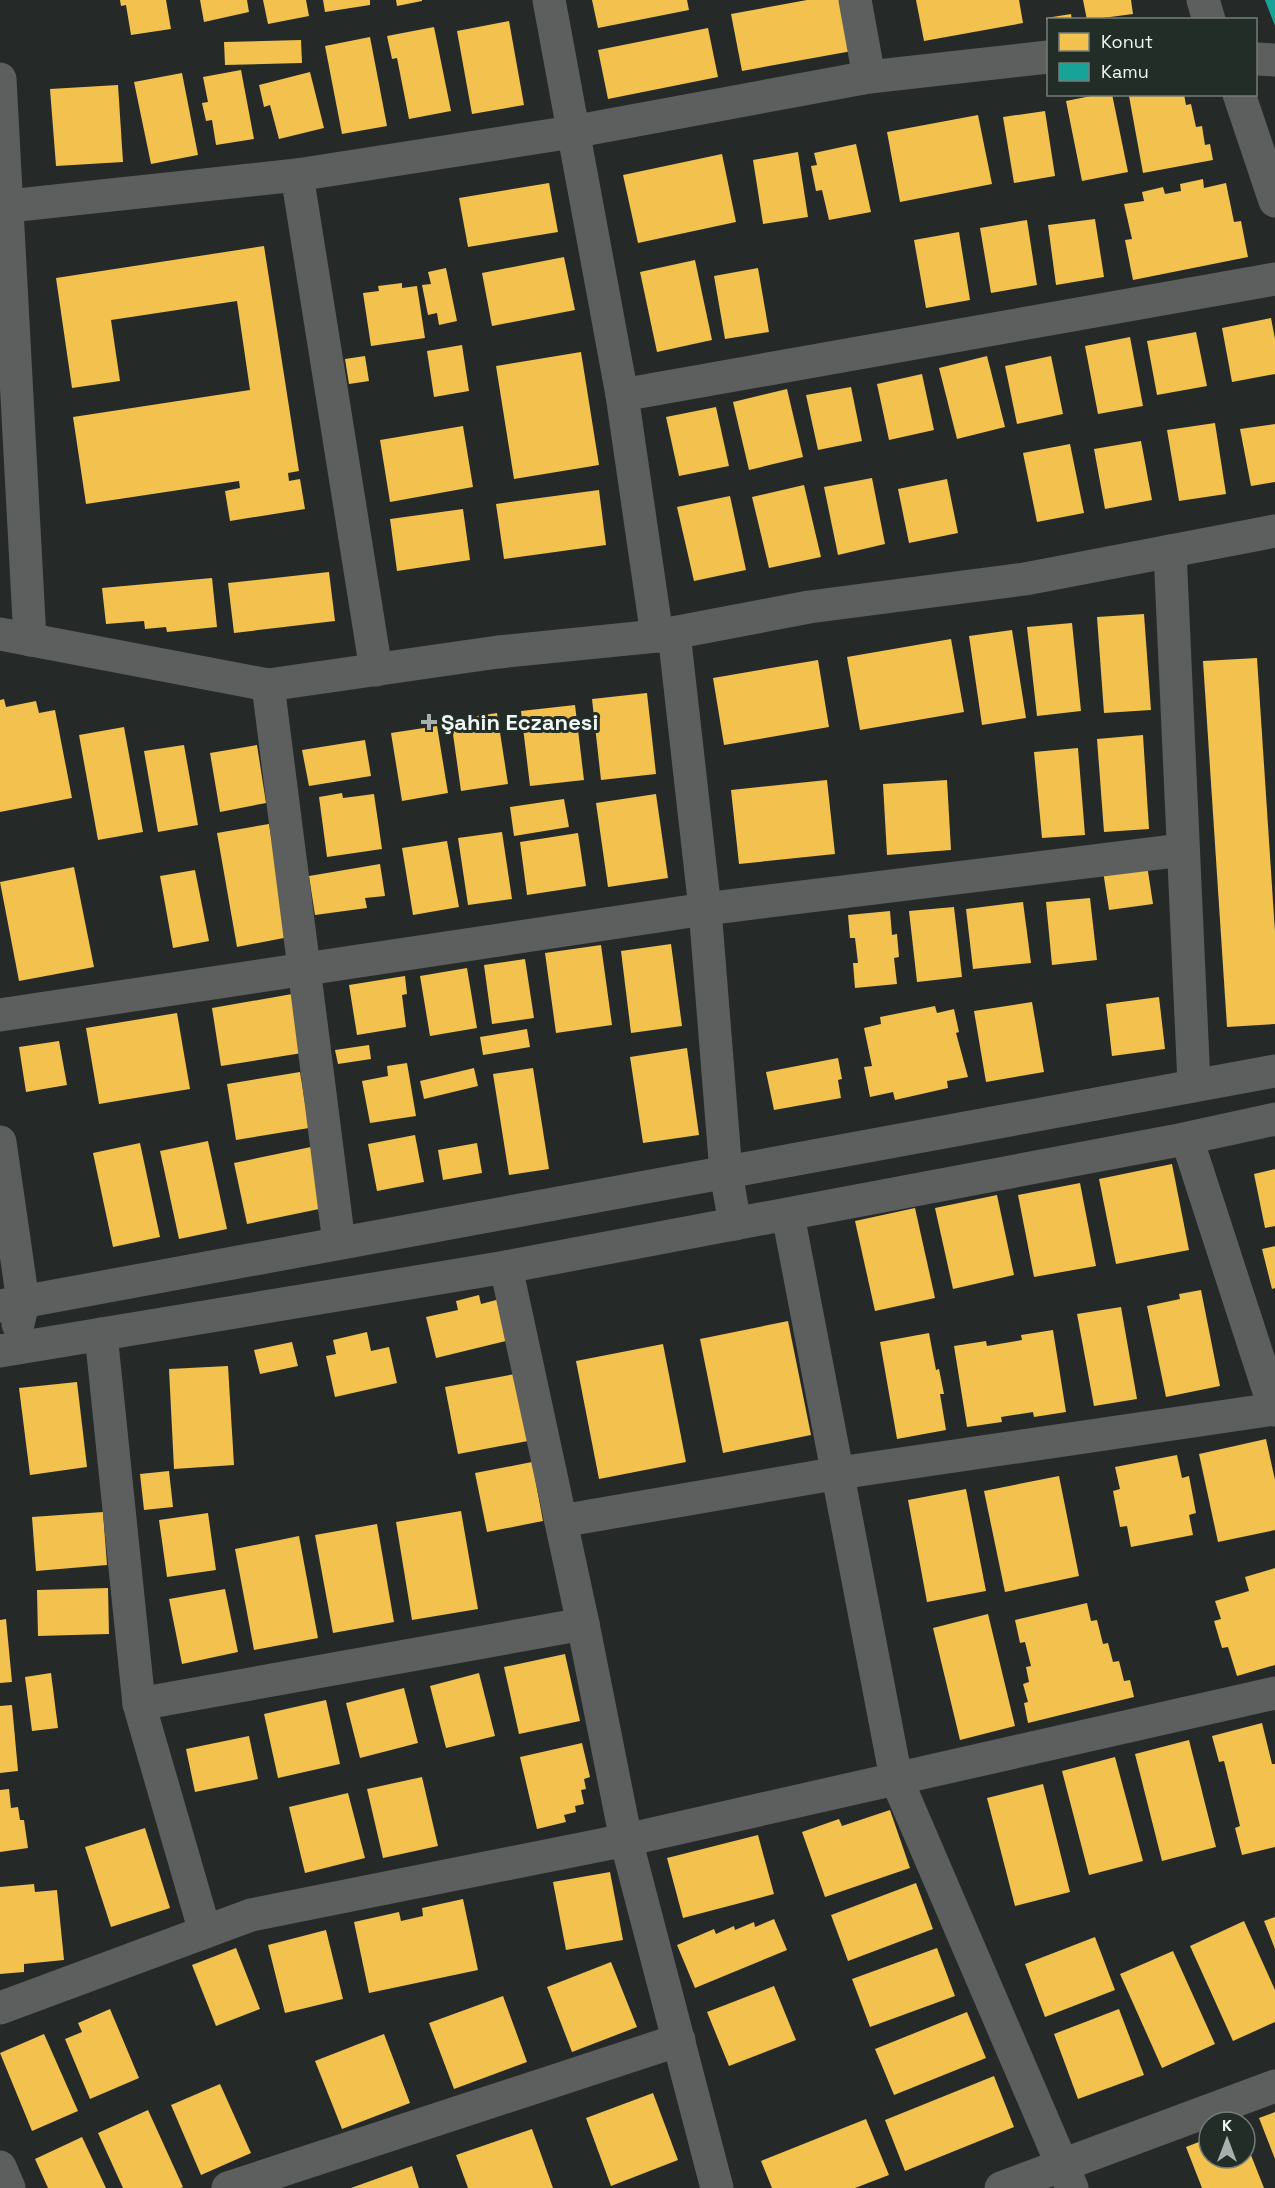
<svg xmlns="http://www.w3.org/2000/svg" width="1275" height="2188" font-family="'Space Grotesk',sans-serif">
<style>
.homes{fill:#f2c14e}
.public{fill:#17a398}
.lines{fill:none;stroke-linecap:round;stroke-linejoin:round}
.minor{stroke:#5d5f5e;stroke-width:33}
.poi-dot{fill:#a8afac;stroke:#222d28;stroke-width:2}
.labels{text-anchor:middle;dominant-baseline:central;stroke-width:6;stroke-linejoin:round;paint-order:stroke}
.poi-label{font-size:22px;font-weight:bold;fill:#eff6f3;stroke:#222d28;text-anchor:start}
</style>
<rect width="100%" height="100%" fill="#252a28"/>
<!-- homes -->
<g class="homes">
<polygon points="120,0 166,0 171,29 131,35 126,5 121,6"/>
<polygon points="200,0 247,0 249,12 204,22"/>
<polygon points="263,0 306,0 309,16 268,24"/>
<polygon points="323,0 370,0 370,5 325,12"/>
<polygon points="396,0 422,0 422,1 397,6"/>
<polygon points="592,0 687,0 689,10 598,28"/>
<polygon points="807,0 843,0 852,51 742,71 731,14"/>
<polygon points="916,0 1019,0 1023,23 924,41"/>
<polygon points="1083,0 1131,0 1133,14 1087,20"/>
<polygon points="1071,14 1072,20 1046,20 1046,18"/>
<polygon points="509,21 524,105 472,114 457,31"/>
<polygon points="434,27 451,111 409,119 397,58 392,59 387,36"/>
<polygon points="708,28 718,77 608,99 598,50"/>
<polygon points="370,37 387,126 342,134 325,46"/>
<polygon points="301,40 302,63 225,65 224,42"/>
<polygon points="241,70 254,139 216,145 212,120 206,121 202,103 208,102 203,77"/>
<polygon points="310,72 324,128 279,139 270,105 264,107 259,85"/>
<polygon points="182,73 198,155 151,164 134,82"/>
<polygon points="118,85 123,162 56,166 50,89"/>
<polygon points="1101,94 1112,94 1128,172 1082,181 1066,101"/>
<polygon points="1138,94 1184,94 1186,105 1191,104 1196,127 1202,126 1205,145 1210,144 1213,160 1143,173 1129,96"/>
<polygon points="1045,111 1055,176 1014,183 1003,117"/>
<polygon points="978,115 992,184 900,202 887,132"/>
<polygon points="856,144 871,212 829,220 822,190 816,191 811,166 817,165 814,153"/>
<polygon points="798,152 808,217 763,224 753,160"/>
<polygon points="722,154 736,222 638,243 623,175"/>
<polygon points="1203,179 1204,188 1226,183 1234,222 1241,221 1248,257 1133,280 1125,240 1132,239 1124,204 1144,201 1142,192 1163,187 1165,194 1181,191 1180,184"/>
<polygon points="549,183 558,232 468,247 459,198"/>
<polygon points="1095,219 1104,277 1056,285 1048,225"/>
<polygon points="1027,220 1037,285 991,293 980,228"/>
<polygon points="959,232 970,300 926,308 914,240"/>
<polygon points="264,246 299,471 288,473 289,481 300,479 305,509 230,521 225,491 240,488 239,481 86,504 73,417 250,390 237,301 111,320 120,381 72,388 56,278"/>
<polygon points="564,257 575,310 492,326 482,273"/>
<polygon points="695,260 712,340 657,352 640,272"/>
<polygon points="446,268 457,321 439,325 437,313 428,315 422,285 431,284 428,272"/>
<polygon points="758,268 769,332 725,339 714,276"/>
<polygon points="402,283 402,288 417,286 425,338 371,346 363,293 379,291 378,286"/>
<polygon points="1271,318 1275,339 1275,374 1232,382 1222,328"/>
<polygon points="1196,332 1207,386 1157,395 1147,341"/>
<polygon points="1130,337 1143,406 1098,414 1085,346"/>
<polygon points="462,345 469,391 434,397 427,351"/>
<polygon points="581,352 599,465 514,479 496,366"/>
<polygon points="365,356 369,381 349,384 345,359"/>
<polygon points="987,356 1005,427 957,439 939,368"/>
<polygon points="1051,356 1063,414 1017,424 1005,366"/>
<polygon points="922,374 934,430 889,440 877,384"/>
<polygon points="851,387 862,441 818,450 806,395"/>
<polygon points="787,389 803,457 749,470 733,402"/>
<polygon points="716,407 729,466 679,476 666,417"/>
<polygon points="1215,423 1226,494 1179,501 1167,430"/>
<polygon points="1275,424 1275,482 1251,486 1240,429"/>
<polygon points="463,426 473,487 390,502 380,440"/>
<polygon points="1141,441 1152,500 1105,509 1094,449"/>
<polygon points="1070,444 1084,513 1037,522 1023,453"/>
<polygon points="872,478 885,544 838,555 824,487"/>
<polygon points="947,479 958,533 909,543 898,489"/>
<polygon points="804,485 821,557 769,568 752,497"/>
<polygon points="599,490 606,545 504,559 496,504"/>
<polygon points="730,496 746,570 694,581 677,507"/>
<polygon points="463,509 470,560 397,571 390,519"/>
<polygon points="329,572 335,621 234,633 228,583"/>
<polygon points="212,578 217,627 167,632 166,627 145,629 144,621 106,624 102,588"/>
<polygon points="1144,614 1151,710 1104,713 1097,617"/>
<polygon points="1072,623 1081,711 1037,716 1027,627"/>
<polygon points="1012,630 1026,718 982,725 969,636"/>
<polygon points="951,639 964,712 860,730 847,657"/>
<polygon points="1257,658 1275,932 1275,1024 1227,1027 1203,661"/>
<polygon points="818,660 829,727 724,745 713,678"/>
<polygon points="647,693 656,774 601,780 592,699"/>
<polygon points="4,699 6,707 36,701 39,713 55,710 72,798 0,812 0,700"/>
<polygon points="575,705 584,780 530,786 521,711"/>
<polygon points="497,713 508,784 461,791 451,720"/>
<polygon points="437,726 448,793 402,801 391,733"/>
<polygon points="124,727 143,832 98,840 79,735"/>
<polygon points="1143,735 1149,829 1104,832 1097,739"/>
<polygon points="365,740 371,776 309,786 302,750"/>
<polygon points="184,745 198,825 158,832 144,751"/>
<polygon points="257,745 266,803 220,812 210,753"/>
<polygon points="1078,748 1085,835 1042,838 1034,752"/>
<polygon points="827,780 835,854 739,864 731,790"/>
<polygon points="947,780 951,850 887,855 883,784"/>
<polygon points="342,793 343,798 374,794 382,849 327,857 319,797"/>
<polygon points="656,794 668,878 608,887 596,803"/>
<polygon points="564,799 569,827 514,836 510,807"/>
<polygon points="269,824 289,937 237,947 217,833"/>
<polygon points="502,832 512,899 468,905 458,838"/>
<polygon points="578,833 586,886 527,895 520,842"/>
<polygon points="447,841 459,907 413,915 402,848"/>
<polygon points="380,864 385,896 365,898 367,908 315,915 309,876"/>
<polygon points="1147,865 1153,904 1109,910 1103,871"/>
<polygon points="74,867 94,967 19,981 0,882"/>
<polygon points="195,870 209,941 173,948 160,876"/>
<polygon points="1090,898 1097,960 1052,965 1046,902"/>
<polygon points="1023,902 1031,963 973,969 966,909"/>
<polygon points="954,907 962,977 917,982 909,911"/>
<polygon points="890,911 892,935 897,934 899,957 894,958 897,984 855,988 853,963 858,963 855,938 850,938 848,915"/>
<polygon points="671,944 682,1026 631,1033 621,951"/>
<polygon points="601,945 612,1025 556,1033 545,953"/>
<polygon points="525,959 534,1018 492,1024 484,965"/>
<polygon points="467,968 477,1028 430,1036 420,976"/>
<polygon points="405,976 407,994 402,995 406,1027 357,1035 349,985"/>
<polygon points="292,994 302,1053 221,1066 212,1008"/>
<polygon points="1159,997 1165,1049 1112,1056 1106,1004"/>
<polygon points="1032,1002 1044,1072 986,1082 974,1011"/>
<polygon points="935,1006 937,1013 954,1009 959,1032 956,1033 968,1077 947,1081 948,1088 895,1100 893,1092 870,1097 864,1067 872,1066 864,1028 881,1024 880,1017"/>
<polygon points="177,1013 190,1089 99,1104 86,1028"/>
<polygon points="527,1029 530,1047 483,1055 480,1037"/>
<polygon points="59,1041 67,1085 26,1092 19,1047"/>
<polygon points="369,1045 371,1059 338,1064 335,1050"/>
<polygon points="687,1048 699,1135 643,1143 630,1057"/>
<polygon points="838,1058 842,1079 838,1080 841,1098 774,1110 766,1072"/>
<polygon points="407,1063 416,1116 370,1123 362,1081 388,1076 387,1066"/>
<polygon points="474,1068 478,1086 424,1099 420,1081"/>
<polygon points="533,1068 549,1169 509,1175 493,1074"/>
<polygon points="300,1072 309,1128 236,1140 227,1084"/>
<polygon points="415,1135 424,1182 377,1191 368,1144"/>
<polygon points="208,1141 227,1229 179,1239 160,1151"/>
<polygon points="140,1143 160,1237 113,1247 93,1153"/>
<polygon points="477,1143 482,1173 443,1180 438,1150"/>
<polygon points="311,1147 324,1208 247,1224 234,1163"/>
<polygon points="1172,1164 1189,1250 1116,1264 1099,1179"/>
<polygon points="1275,1169 1275,1226 1265,1228 1254,1174"/>
<polygon points="1080,1183 1096,1266 1034,1277 1018,1195"/>
<polygon points="997,1195 1014,1275 953,1289 935,1208"/>
<polygon points="915,1208 935,1298 875,1311 855,1221"/>
<polygon points="1275,1246 1275,1288 1272,1289 1262,1249"/>
<polygon points="1201,1290 1220,1386 1166,1397 1147,1306 1180,1299 1179,1294"/>
<polygon points="479,1295 481,1304 500,1299 510,1340 436,1358 426,1317 458,1310 456,1301"/>
<polygon points="1121,1307 1137,1399 1094,1406 1077,1314"/>
<polygon points="788,1321 811,1435 723,1453 700,1339"/>
<polygon points="1053,1330 1066,1412 1034,1417 1033,1412 1001,1417 1002,1422 967,1427 954,1346 986,1341 987,1346 1022,1340 1021,1335"/>
<polygon points="367,1332 371,1351 389,1347 397,1383 335,1397 326,1356 336,1354 333,1340"/>
<polygon points="929,1333 936,1370 939,1369 944,1394 940,1394 946,1430 897,1439 880,1342"/>
<polygon points="292,1342 298,1366 260,1374 254,1350"/>
<polygon points="663,1344 686,1462 599,1479 576,1361"/>
<polygon points="228,1366 234,1465 174,1469 169,1369"/>
<polygon points="515,1374 528,1441 458,1454 445,1387"/>
<polygon points="77,1382 87,1467 30,1475 19,1388"/>
<polygon points="1266,1439 1275,1480 1275,1530 1218,1542 1199,1454"/>
<polygon points="1177,1455 1182,1478 1189,1476 1196,1513 1189,1515 1193,1535 1131,1547 1127,1526 1120,1527 1113,1491 1120,1489 1115,1467"/>
<polygon points="532,1462 543,1521 487,1532 475,1473"/>
<polygon points="169,1471 173,1507 144,1510 140,1474"/>
<polygon points="1059,1476 1079,1576 1005,1592 984,1491"/>
<polygon points="966,1489 986,1591 927,1602 908,1500"/>
<polygon points="461,1511 478,1609 412,1620 396,1522"/>
<polygon points="103,1512 107,1565 36,1571 32,1517"/>
<polygon points="208,1513 216,1570 167,1577 159,1520"/>
<polygon points="377,1524 394,1622 333,1633 315,1535"/>
<polygon points="299,1536 318,1638 254,1650 235,1549"/>
<polygon points="1275,1568 1275,1665 1237,1676 1228,1647 1222,1648 1214,1621 1221,1619 1215,1601 1249,1591 1245,1577"/>
<polygon points="108,1588 109,1634 38,1636 37,1590"/>
<polygon points="225,1589 238,1652 182,1664 169,1599"/>
<polygon points="1087,1603 1091,1621 1097,1620 1103,1644 1108,1643 1113,1662 1119,1661 1124,1681 1130,1680 1134,1697 1028,1723 1024,1703 1028,1702 1023,1684 1029,1682 1026,1667 1031,1666 1025,1642 1020,1643 1015,1620"/>
<polygon points="988,1614 1015,1726 960,1740 933,1628"/>
<polygon points="6,1619 12,1682 0,1683 0,1620"/>
<polygon points="565,1654 580,1721 519,1734 504,1667"/>
<polygon points="51,1673 58,1728 32,1731 25,1677"/>
<polygon points="479,1673 495,1736 446,1748 430,1686"/>
<polygon points="404,1688 418,1743 360,1758 346,1703"/>
<polygon points="326,1700 340,1764 278,1778 264,1714"/>
<polygon points="12,1705 18,1771 0,1773 0,1706"/>
<polygon points="1262,1723 1272,1764 1275,1764 1275,1847 1242,1855 1235,1828 1240,1826 1224,1761 1219,1762 1212,1736"/>
<polygon points="249,1736 258,1779 195,1792 186,1749"/>
<polygon points="1189,1740 1216,1847 1162,1861 1135,1754"/>
<polygon points="582,1743 590,1777 584,1779 586,1789 581,1790 584,1804 575,1806 576,1812 564,1815 566,1822 537,1829 520,1757"/>
<polygon points="1115,1757 1143,1861 1089,1875 1062,1771"/>
<polygon points="422,1777 438,1846 383,1858 367,1789"/>
<polygon points="1043,1784 1070,1892 1015,1906 987,1798"/>
<polygon points="9,1789 11,1808 18,1807 20,1820 24,1820 28,1848 0,1852 0,1790"/>
<polygon points="348,1793 365,1858 305,1873 289,1807"/>
<polygon points="890,1810 910,1868 825,1897 802,1832 839,1819 842,1826"/>
<polygon points="145,1828 170,1908 111,1927 85,1847"/>
<polygon points="758,1835 774,1894 683,1918 667,1858"/>
<polygon points="610,1872 623,1940 566,1950 553,1882"/>
<polygon points="916,1883 933,1929 848,1961 831,1915"/>
<polygon points="34,1884 35,1892 57,1890 64,1960 24,1964 24,1972 0,1974 0,1887"/>
<polygon points="463,1899 478,1970 369,1993 354,1922 399,1912 401,1921 423,1916 422,1908"/>
<polygon points="1275,1917 1275,1949 1264,1921"/>
<polygon points="774,1919 787,1950 695,1988 677,1945 714,1929 716,1934 734,1926 735,1930 754,1922 755,1927"/>
<polygon points="1244,1921 1275,1990 1275,2022 1233,2041 1190,1946"/>
<polygon points="326,1930 343,1999 285,2013 268,1945"/>
<polygon points="1095,1937 1115,1990 1045,2017 1025,1964"/>
<polygon points="236,1948 260,2009 216,2026 192,1965"/>
<polygon points="937,1948 955,1996 870,2027 852,1979"/>
<polygon points="1173,1951 1215,2044 1162,2068 1120,1974"/>
<polygon points="611,1962 637,2027 572,2052 547,1987"/>
<polygon points="774,1986 796,2040 729,2066 707,2012"/>
<polygon points="503,1996 527,2062 454,2089 429,2023"/>
<polygon points="110,2009 139,2078 90,2099 65,2039 82,2032 78,2023"/>
<polygon points="1119,2009 1144,2075 1078,2099 1054,2034"/>
<polygon points="967,2012 986,2058 894,2095 875,2049"/>
<polygon points="44,2034 78,2111 32,2131 0,2053"/>
<polygon points="384,2034 410,2103 342,2129 315,2061"/>
<polygon points="994,2076 1014,2127 905,2171 885,2120"/>
<polygon points="220,2084 251,2153 201,2175 171,2105"/>
<polygon points="653,2093 678,2160 611,2186 586,2118"/>
<polygon points="148,2110 183,2187 181,2188 123,2188 98,2133"/>
<polygon points="1275,2112 1275,2159 1259,2118"/>
<polygon points="866,2119 889,2175 855,2188 772,2188 761,2161"/>
<polygon points="532,2129 553,2188 468,2188 456,2155"/>
<polygon points="82,2137 106,2188 48,2188 35,2159"/>
<polygon points="1209,2138 1209,2158 1245,2158 1245,2140 1264,2188 1202,2188 1186,2147"/>
<polygon points="412,2166 419,2188 351,2188"/>
</g>
<!-- public -->
<polygon class="public" points="1265,0 1275,0 1275,26"/>
<g class="lines">
<!-- minor -->
<g class="minor">
<polyline points="549,0 622,395 657,636"/>
<polyline points="855,0 869,77"/>
<polyline points="1203,0 1209,20"/>
<polyline points="1256,59 1275,60"/>
<polyline points="0,79 30,640"/>
<polyline points="1239,94 1275,201"/>
<polyline points="297,175 376,670"/>
<polyline points="9,206 297,175 572,132 869,77 1048,57"/>
<polyline points="622,395 1275,279"/>
<polyline points="1170,551 1194,1084"/>
<polyline points="674,633 705,909 726,1173 735,1224"/>
<polyline points="0,634 268,685 498,652 657,636 809,607 1025,579 1275,531"/>
<polyline points="268,685 339,1243"/>
<polyline points="0,1015 705,909 1182,850"/>
<polyline points="1187,1139 1275,1410"/>
<polyline points="0,1142 23,1302 18,1324"/>
<polyline points="788,1215 896,1778 1072,2188"/>
<polyline points="506,1267 583,1624 626,1840 717,2188"/>
<polyline points="0,1306 1275,1071"/>
<polyline points="101,1334 139,1704 205,1932"/>
<polyline points="0,1351 506,1267 1174,1141 1275,1119"/>
<polyline points="561,1521 839,1473 1274,1409"/>
<polyline points="139,1704 583,1624"/>
<polyline points="0,2008 251,1915 626,1840 1275,1693"/>
<polyline points="0,2167 9,2188"/>
<polyline points="228,2188 679,2040"/>
<polyline points="1001,2188 1275,2086"/>
</g>
</g>
<!-- markers -->
<path class="poi-dot" d="M426 713h6v6h6v6h-6v6h-6v-6h-6v-6h6z"/>
<g class="labels">
<!-- poi labels -->
<g class="poi-label">
<text x="441" y="722">Şahin Eczanesi</text>
</g>
</g>
<!-- legend -->
<rect x="1047" y="18" width="210" height="78" fill="#222d28" stroke="#747d79" stroke-width="1.5"/>
<rect x="1059" y="33" width="30" height="18" fill="#f2c14e" stroke="#747d79" stroke-width="1.5"/>
<text x="1101" y="48" font-size="18" fill="#eff6f3">Konut</text>
<rect x="1059" y="63" width="30" height="18" fill="#17a398" stroke="#747d79" stroke-width="1.5"/>
<text x="1101" y="78" font-size="18" fill="#eff6f3">Kamu</text>
<!-- north arrow -->
<g transform="translate(1227 2140)"><circle r="28" fill="#222d28" stroke="#747d79" stroke-width="1.5"/>
<path d="M0-4.5L10 22L0 15L-10 22Z" fill="#a8afac"/>
<text y="-9" font-size="16" font-weight="bold" text-anchor="middle" fill="#eff6f3">K</text>
</g>
</svg>
